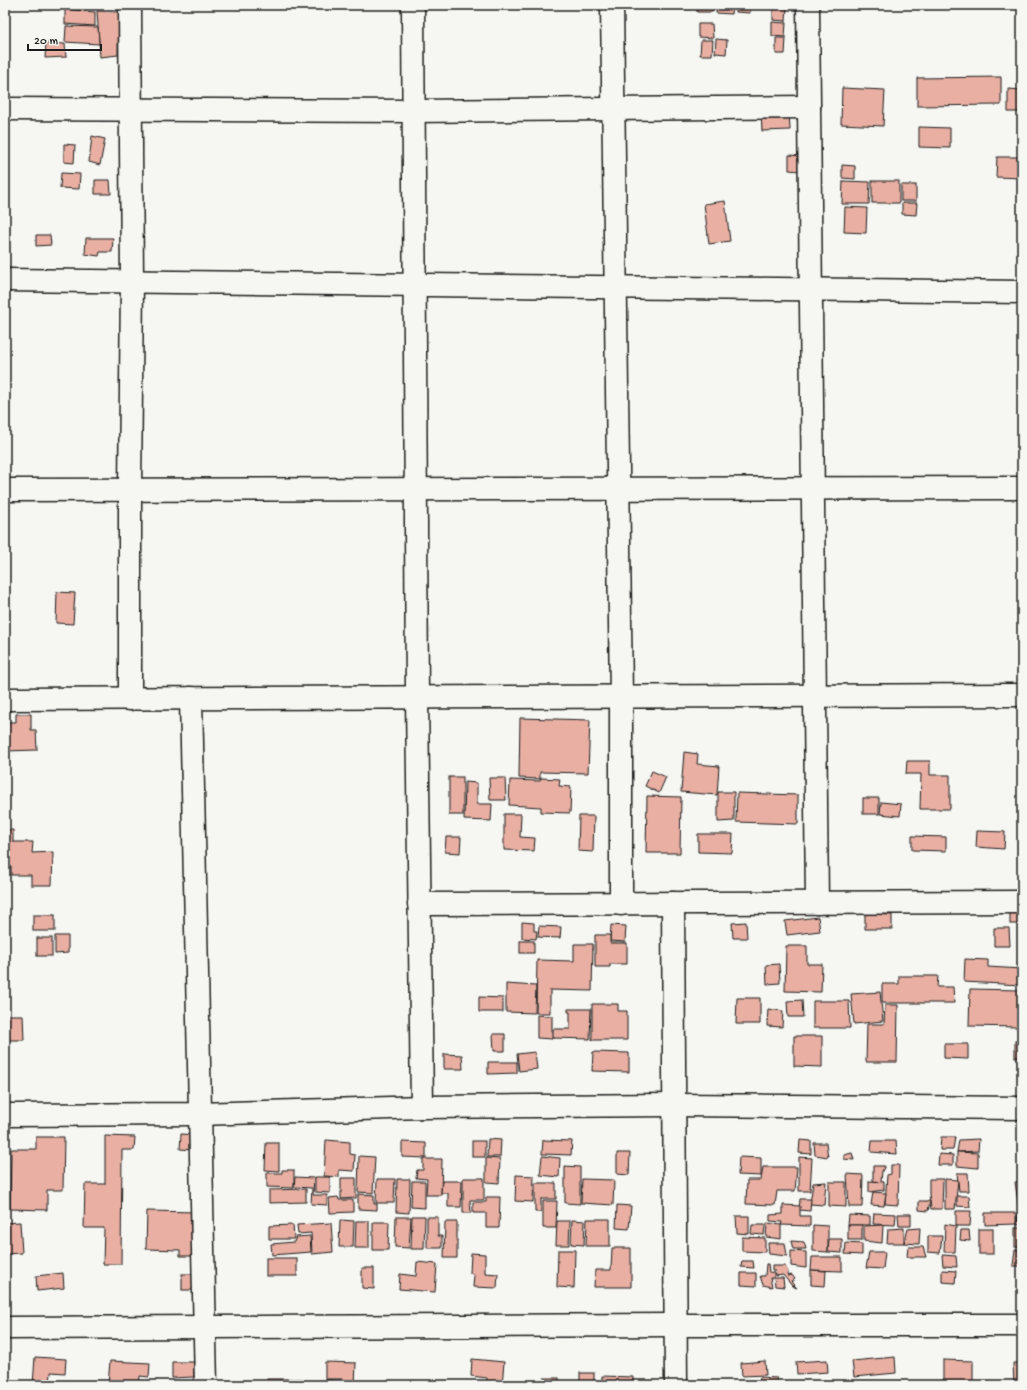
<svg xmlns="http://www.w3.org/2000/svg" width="1027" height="1390" font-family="'Gochi Hand',sans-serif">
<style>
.building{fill:#e8afa2;stroke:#1c1c1c}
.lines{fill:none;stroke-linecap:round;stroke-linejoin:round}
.minor-casing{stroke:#1c1c1c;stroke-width:25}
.minor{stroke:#f6f6f2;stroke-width:22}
</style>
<rect width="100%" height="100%" fill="#f6f6f2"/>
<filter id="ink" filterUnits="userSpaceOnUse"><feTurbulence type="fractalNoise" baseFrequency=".025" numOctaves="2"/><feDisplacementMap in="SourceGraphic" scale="8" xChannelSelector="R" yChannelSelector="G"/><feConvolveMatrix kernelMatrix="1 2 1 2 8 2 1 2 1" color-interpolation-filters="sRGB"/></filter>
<g filter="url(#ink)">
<!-- building -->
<g class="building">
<polygon points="85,5 119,5 119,8 85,7"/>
<rect x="679" y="5" width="12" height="4"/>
<polygon points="697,5 713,5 712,12 697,12"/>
<polygon points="717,5 732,5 731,14 716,13"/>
<polygon points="736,5 750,5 750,13 736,12"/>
<polygon points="773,6 787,7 786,21 773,20"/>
<polygon points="65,9 95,12 95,26 65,24"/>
<polygon points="97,11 119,12 118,55 100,57"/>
<polygon points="772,22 786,23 785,37 772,36"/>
<polygon points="698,24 712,24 713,38 698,37"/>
<polygon points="66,26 98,27 99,44 65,42"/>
<polygon points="776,38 786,38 785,54 776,54"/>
<polygon points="716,39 727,40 726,54 715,53"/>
<polygon points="701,40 713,40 712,55 700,55"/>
<polygon points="46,43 65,44 66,57 45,58"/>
<polygon points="1001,77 1001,105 917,106 917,78"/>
<polygon points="842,88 885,90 883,126 841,124"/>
<polygon points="1008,89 1022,90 1022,112 1008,112"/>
<polygon points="789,110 790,130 762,131 761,111"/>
<polygon points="919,127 950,128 950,148 919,147"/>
<polygon points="92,136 105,139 100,165 89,162"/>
<polygon points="64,144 75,145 74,163 64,162"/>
<polygon points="789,155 801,156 800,171 789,170"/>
<polygon points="997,157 1022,157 1022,178 996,177"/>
<polygon points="842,165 855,166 855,179 842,178"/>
<polygon points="61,173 80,174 79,189 60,188"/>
<polygon points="95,180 110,180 111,194 95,194"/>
<polygon points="843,181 870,182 869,204 842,204"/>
<rect x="872" y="181" width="27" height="22"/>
<rect x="901" y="185" width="15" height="16"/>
<polygon points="725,201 730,241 709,244 704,204"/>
<polygon points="902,203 917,203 916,215 902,214"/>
<polygon points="845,207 867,208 866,233 844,232"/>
<polygon points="36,235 50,235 51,245 36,246"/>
<polygon points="86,238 113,238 112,252 100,252 99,256 85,254"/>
<polygon points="57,592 75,593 73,624 56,623"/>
<polygon points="16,714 31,714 31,730 36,730 37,750 5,751 5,722 16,722"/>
<polygon points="520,718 590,720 588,773 540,772 540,779 519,778"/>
<polygon points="684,752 698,754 697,764 719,766 717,795 681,792"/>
<polygon points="907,761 930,761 930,775 950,775 950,809 920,809 921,774 906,774"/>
<polygon points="652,771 666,777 659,793 645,786"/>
<rect x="449" y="777" width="14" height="38"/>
<polygon points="489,778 505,778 506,800 490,800"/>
<polygon points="541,778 560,779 559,786 571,787 570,813 541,812 541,807 509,805 510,780 540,781"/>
<polygon points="465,782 477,783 477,804 492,804 491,821 464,820"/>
<polygon points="718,792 734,792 734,821 718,822"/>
<polygon points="737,793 798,795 798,824 736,822"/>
<polygon points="647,796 681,797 680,853 646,853"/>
<rect x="863" y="798" width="16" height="16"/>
<polygon points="881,802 901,804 900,816 880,814"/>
<polygon points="504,814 521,814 520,837 535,838 534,851 504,850"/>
<polygon points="579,816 594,816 593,852 578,851"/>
<polygon points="5,830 13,830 13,842 33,842 32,853 53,852 52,885 31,885 31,875 11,875 11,866 5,866"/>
<polygon points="977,831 1005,832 1004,849 976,847"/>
<polygon points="698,834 733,834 732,853 698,852"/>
<polygon points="912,836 946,837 946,851 912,850"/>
<polygon points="446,837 461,837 460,853 445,852"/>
<rect x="1010" y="909" width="12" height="15"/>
<polygon points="865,914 892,915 892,929 865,929"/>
<rect x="33" y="915" width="22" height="16"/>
<polygon points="818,917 820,931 787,935 785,921"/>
<polygon points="522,922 534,923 534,931 537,931 536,939 522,938"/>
<polygon points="746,922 747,938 733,938 732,923"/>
<polygon points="611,925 626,926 625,942 610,941"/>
<polygon points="539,926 561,927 560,938 538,937"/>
<polygon points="994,928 1009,928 1010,946 994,946"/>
<polygon points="595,935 610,935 610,943 627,943 627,964 610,964 610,967 595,967"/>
<polygon points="55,936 68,936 68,953 55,954"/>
<rect x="37" y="938" width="15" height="18"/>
<rect x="520" y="941" width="14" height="12"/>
<polygon points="574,944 593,944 592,991 550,990 550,1013 536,1013 537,960 574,961"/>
<polygon points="786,946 807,946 807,964 822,964 821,992 785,991"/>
<polygon points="965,959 988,960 988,967 1022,969 1022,985 964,982"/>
<polygon points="779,964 780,983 767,984 766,965"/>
<polygon points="899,976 938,976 937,987 953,987 954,1003 882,1003 882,984 899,984"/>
<polygon points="506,984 536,986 535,1013 506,1012"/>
<polygon points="970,989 1019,990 1018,1027 969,1026"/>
<polygon points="880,992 883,1021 854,1024 851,994"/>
<polygon points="479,997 503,998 503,1012 479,1012"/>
<polygon points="737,998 760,998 760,1024 736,1024"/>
<polygon points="802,1000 803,1017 788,1017 787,1001"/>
<polygon points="813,1001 849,1001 850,1028 813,1028"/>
<polygon points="592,1004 618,1004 618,1011 627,1011 627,1040 592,1040"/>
<polygon points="885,1005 898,1005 897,1062 866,1062 867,1024 884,1024"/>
<polygon points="568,1009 591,1009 590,1039 553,1038 553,1029 570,1029 570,1012 568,1012"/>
<polygon points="768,1009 783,1011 782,1027 767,1026"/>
<polygon points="5,1015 23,1015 24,1040 5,1040"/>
<polygon points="537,1015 552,1016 552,1039 537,1038"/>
<polygon points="493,1034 505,1034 505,1051 494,1051"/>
<polygon points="794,1036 822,1036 822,1067 794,1066"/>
<rect x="1015" y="1041" width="7" height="16"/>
<polygon points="944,1044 968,1044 968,1059 944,1058"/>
<polygon points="535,1052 537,1069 519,1071 517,1054"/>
<polygon points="593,1052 629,1053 629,1072 592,1071"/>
<polygon points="444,1054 462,1055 463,1069 444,1069"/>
<polygon points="488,1062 517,1062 517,1073 488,1074"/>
<polygon points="181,1134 195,1135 193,1150 180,1149"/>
<polygon points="105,1136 135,1137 134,1150 122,1150 121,1264 103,1264 104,1228 84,1228 85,1184 105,1184"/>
<polygon points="36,1137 64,1137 63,1190 47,1190 47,1210 10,1209 11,1149 36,1149"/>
<polygon points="941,1137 955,1137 953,1150 940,1150"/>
<polygon points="488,1139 501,1140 500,1157 487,1157"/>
<polygon points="979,1139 978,1151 957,1152 959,1140"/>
<polygon points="326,1140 350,1142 350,1154 355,1155 354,1171 339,1170 339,1177 324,1176"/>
<polygon points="543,1140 572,1141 571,1155 542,1154"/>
<polygon points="800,1140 811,1141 811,1154 799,1153"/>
<rect x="472" y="1141" width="13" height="16"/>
<polygon points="872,1141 896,1141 897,1154 871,1152"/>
<polygon points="402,1142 426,1143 426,1158 402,1157"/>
<polygon points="266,1143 279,1143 279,1171 265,1170"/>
<polygon points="814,1143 826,1143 828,1157 815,1155"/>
<polygon points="957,1152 978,1153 978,1168 957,1166"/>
<polygon points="617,1153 630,1153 629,1175 617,1174"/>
<polygon points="852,1153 854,1160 844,1159 844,1155"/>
<polygon points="939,1154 953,1155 953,1165 938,1165"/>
<polygon points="359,1156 375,1157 373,1193 358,1192"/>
<polygon points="542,1156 560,1158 559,1177 540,1175"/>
<polygon points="739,1157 761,1158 761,1176 738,1175"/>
<polygon points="799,1157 812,1158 810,1191 799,1191"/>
<polygon points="486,1158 500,1159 499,1183 486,1182"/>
<polygon points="423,1159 442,1159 441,1195 426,1195 427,1179 416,1178 417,1170 423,1170"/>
<polygon points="891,1165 899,1165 898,1205 885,1204 887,1175 891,1174"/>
<polygon points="565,1166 580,1167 580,1204 565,1203"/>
<polygon points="873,1166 885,1166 882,1171 881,1182 873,1181"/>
<polygon points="763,1167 797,1167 795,1191 777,1191 775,1205 746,1204 747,1180 761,1180"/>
<polygon points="282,1170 294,1170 294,1188 267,1187 267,1173 282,1173"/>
<polygon points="957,1173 968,1173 969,1191 959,1191"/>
<polygon points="847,1174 863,1175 862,1207 849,1207"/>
<polygon points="516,1175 534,1176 533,1202 515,1201"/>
<polygon points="295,1177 314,1178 313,1195 327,1195 327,1205 311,1204 312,1188 294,1187"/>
<polygon points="315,1177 330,1177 330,1193 315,1192"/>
<polygon points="341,1178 356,1178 356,1198 341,1199"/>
<polygon points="463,1178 484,1178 484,1200 470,1200 471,1213 463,1213"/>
<polygon points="377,1179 395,1179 394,1203 376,1203"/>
<polygon points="397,1179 410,1179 409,1213 396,1212"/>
<polygon points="582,1179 614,1180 613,1205 581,1203"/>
<polygon points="929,1179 943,1179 942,1209 931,1209 929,1194"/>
<polygon points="945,1179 958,1180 955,1209 945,1209"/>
<polygon points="412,1181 425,1181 425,1208 411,1207"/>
<polygon points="442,1181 462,1181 461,1207 448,1207 448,1193 441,1193"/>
<polygon points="869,1181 884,1182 884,1190 869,1192"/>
<polygon points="826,1182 824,1205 810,1204 813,1183"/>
<polygon points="829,1182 846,1182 846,1207 829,1206"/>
<polygon points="1015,1182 1022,1182 1022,1210 1019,1209"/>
<polygon points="535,1183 556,1183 556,1199 541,1199 541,1212 535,1212"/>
<polygon points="306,1189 306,1202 269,1203 269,1190"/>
<rect x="5" y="1190" width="3" height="19"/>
<polygon points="873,1192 886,1193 884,1206 871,1205"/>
<polygon points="358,1194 374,1195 374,1204 377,1204 377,1210 358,1209"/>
<polygon points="957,1196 969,1196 970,1207 957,1206"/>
<polygon points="338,1197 339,1200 353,1200 353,1212 330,1213 329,1198"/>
<polygon points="486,1197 500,1197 499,1228 486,1228 486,1213 473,1213 473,1202 486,1202"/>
<polygon points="800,1199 811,1199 810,1211 799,1210"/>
<polygon points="543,1201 557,1201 556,1228 543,1228"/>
<polygon points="919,1201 930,1201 928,1211 919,1210"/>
<polygon points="617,1205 631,1206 629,1229 616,1228"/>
<polygon points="783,1205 800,1206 800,1216 810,1216 810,1226 781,1225 782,1222 770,1221 770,1215 783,1214"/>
<polygon points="147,1211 197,1212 196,1256 180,1256 180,1250 146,1249"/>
<polygon points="956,1211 971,1211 970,1226 956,1226"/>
<polygon points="874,1213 896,1214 895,1225 873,1224"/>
<polygon points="985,1213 1016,1213 1016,1224 985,1225"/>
<polygon points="1018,1213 1022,1213 1022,1225 1017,1225"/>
<polygon points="898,1214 911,1214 911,1226 899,1226"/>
<polygon points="849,1215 870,1216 870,1225 848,1225"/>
<polygon points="412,1216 425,1216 424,1249 411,1249"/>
<polygon points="736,1216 749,1216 749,1234 737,1233"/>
<polygon points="396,1217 411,1217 409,1248 395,1247"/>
<polygon points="427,1217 438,1217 438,1236 442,1236 442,1248 427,1248"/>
<polygon points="587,1219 610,1219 610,1246 586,1246"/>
<polygon points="340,1220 354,1221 353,1247 339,1247"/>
<polygon points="572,1220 585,1221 584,1245 571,1244"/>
<polygon points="356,1221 369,1221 369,1248 355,1248"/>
<polygon points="557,1221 570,1221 569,1245 556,1245"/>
<polygon points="20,1222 22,1253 5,1254 5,1223"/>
<polygon points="373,1222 389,1222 388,1250 373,1250"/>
<polygon points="445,1222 457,1222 457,1258 444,1258"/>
<polygon points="331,1223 333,1252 312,1254 311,1233 298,1234 297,1225"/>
<polygon points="767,1223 781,1225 781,1239 766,1237"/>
<polygon points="945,1224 956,1226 955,1252 944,1252"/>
<polygon points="293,1225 294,1239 269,1239 269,1226"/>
<polygon points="752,1225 765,1225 764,1235 751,1234"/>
<polygon points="813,1225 828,1226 828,1252 813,1251"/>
<rect x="848" y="1225" width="14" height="15"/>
<polygon points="883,1225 882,1243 864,1241 864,1226"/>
<polygon points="904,1228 904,1243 887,1243 888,1229"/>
<polygon points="920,1228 919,1244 904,1243 908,1229"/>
<rect x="1015" y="1228" width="7" height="19"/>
<rect x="979" y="1229" width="14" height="25"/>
<polygon points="961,1230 969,1230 970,1241 960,1240"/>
<polygon points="310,1236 311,1252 272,1255 271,1244 294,1242 296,1237"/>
<polygon points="928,1236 942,1236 940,1253 928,1252"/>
<polygon points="742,1237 765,1238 765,1252 742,1251"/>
<polygon points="829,1239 842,1239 842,1253 828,1252"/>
<polygon points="791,1241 804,1242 806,1249 793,1249"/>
<polygon points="768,1243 785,1243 787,1256 769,1254"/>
<polygon points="846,1243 862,1244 862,1255 845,1254"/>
<polygon points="908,1247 923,1247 926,1257 907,1257"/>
<polygon points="612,1248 631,1248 631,1287 594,1287 595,1270 611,1270"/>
<polygon points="558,1250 575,1250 574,1288 557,1287"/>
<polygon points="1015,1250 1022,1250 1022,1266 1013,1266"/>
<polygon points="791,1251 806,1252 806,1268 791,1266"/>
<polygon points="869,1252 885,1252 883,1269 866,1268"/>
<polygon points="471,1253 485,1254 485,1273 498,1274 497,1288 473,1287 474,1275 470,1273"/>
<polygon points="942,1255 956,1256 957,1267 943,1266"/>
<polygon points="812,1257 842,1257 842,1271 811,1270"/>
<rect x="266" y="1258" width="31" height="18"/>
<polygon points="742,1261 753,1261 754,1268 741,1267"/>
<polygon points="417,1262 437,1264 435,1292 399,1289 400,1274 416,1276"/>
<polygon points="766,1264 768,1264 769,1272 774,1273 774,1278 770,1278 772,1287 763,1285 760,1276 765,1276"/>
<polygon points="772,1266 785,1266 788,1272 788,1276 792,1275 795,1279 791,1282 797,1288 792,1286 783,1275 776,1276 775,1271 772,1271"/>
<polygon points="362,1268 374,1268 374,1289 362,1288"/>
<polygon points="811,1270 826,1271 825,1286 811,1285"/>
<polygon points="942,1270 956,1271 955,1283 942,1282"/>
<polygon points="63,1273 64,1288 37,1291 36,1276"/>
<polygon points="741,1273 756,1273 756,1286 741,1285"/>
<rect x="182" y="1274" width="13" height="16"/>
<polygon points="774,1278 783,1278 784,1287 775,1286"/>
<polygon points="35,1357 66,1359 65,1373 51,1372 50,1385 33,1385"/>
<polygon points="895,1357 896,1373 854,1377 852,1361"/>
<polygon points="472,1359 504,1362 502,1385 487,1385 487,1378 471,1376"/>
<polygon points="827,1360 828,1372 797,1374 796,1362"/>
<polygon points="943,1360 973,1361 973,1385 943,1385"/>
<polygon points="110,1361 150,1363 149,1377 140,1376 139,1385 108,1385"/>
<polygon points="765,1361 766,1375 742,1376 741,1363"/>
<polygon points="172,1362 194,1362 194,1377 172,1378"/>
<polygon points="325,1362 356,1363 355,1385 344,1385 343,1379 325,1379"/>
<polygon points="1013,1363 1022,1363 1022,1385 1014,1385"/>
<polygon points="5,1370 10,1370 9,1385 5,1385"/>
<rect x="580" y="1373" width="14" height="12"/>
<polygon points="602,1376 633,1377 633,1385 602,1385"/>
<polygon points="760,1377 777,1378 776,1385 759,1385"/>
<rect x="544" y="1378" width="15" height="7"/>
<polygon points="267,1379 303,1379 302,1385 267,1385"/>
<polygon points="324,1380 341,1382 341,1385 324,1385"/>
</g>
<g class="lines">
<!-- minor casing -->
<g class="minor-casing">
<g id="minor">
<polyline points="130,5 132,281 130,490 130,699"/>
<polyline points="413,5 417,697 422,1107"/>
<polyline points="612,5 621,697 621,904"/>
<polyline points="808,5 817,903"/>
<polyline points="5,109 413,111 809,107"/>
<polyline points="5,280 1022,292"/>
<polyline points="5,490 1022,488"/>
<polyline points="191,698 206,1385"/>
<polyline points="5,699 1022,695"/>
<polyline points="673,903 676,1385"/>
<polyline points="419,904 1022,902"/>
<polyline points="5,1115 200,1114 422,1107 674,1105 1022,1108"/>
<polyline points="5,1328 675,1325 1022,1325"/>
</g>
</g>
<!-- minor -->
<use href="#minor" class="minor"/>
</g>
</g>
<!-- margin -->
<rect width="1027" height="1390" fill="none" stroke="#f6f6f2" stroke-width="20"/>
<rect x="10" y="10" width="1007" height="1370" fill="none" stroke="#1c1c1c" stroke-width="1.5" filter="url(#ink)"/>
<!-- scale -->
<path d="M28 44v6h73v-6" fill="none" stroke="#1c1c1c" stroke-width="2"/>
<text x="34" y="44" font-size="12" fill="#1c1c1c" stroke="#f6f6f2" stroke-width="3" paint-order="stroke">20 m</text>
</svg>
